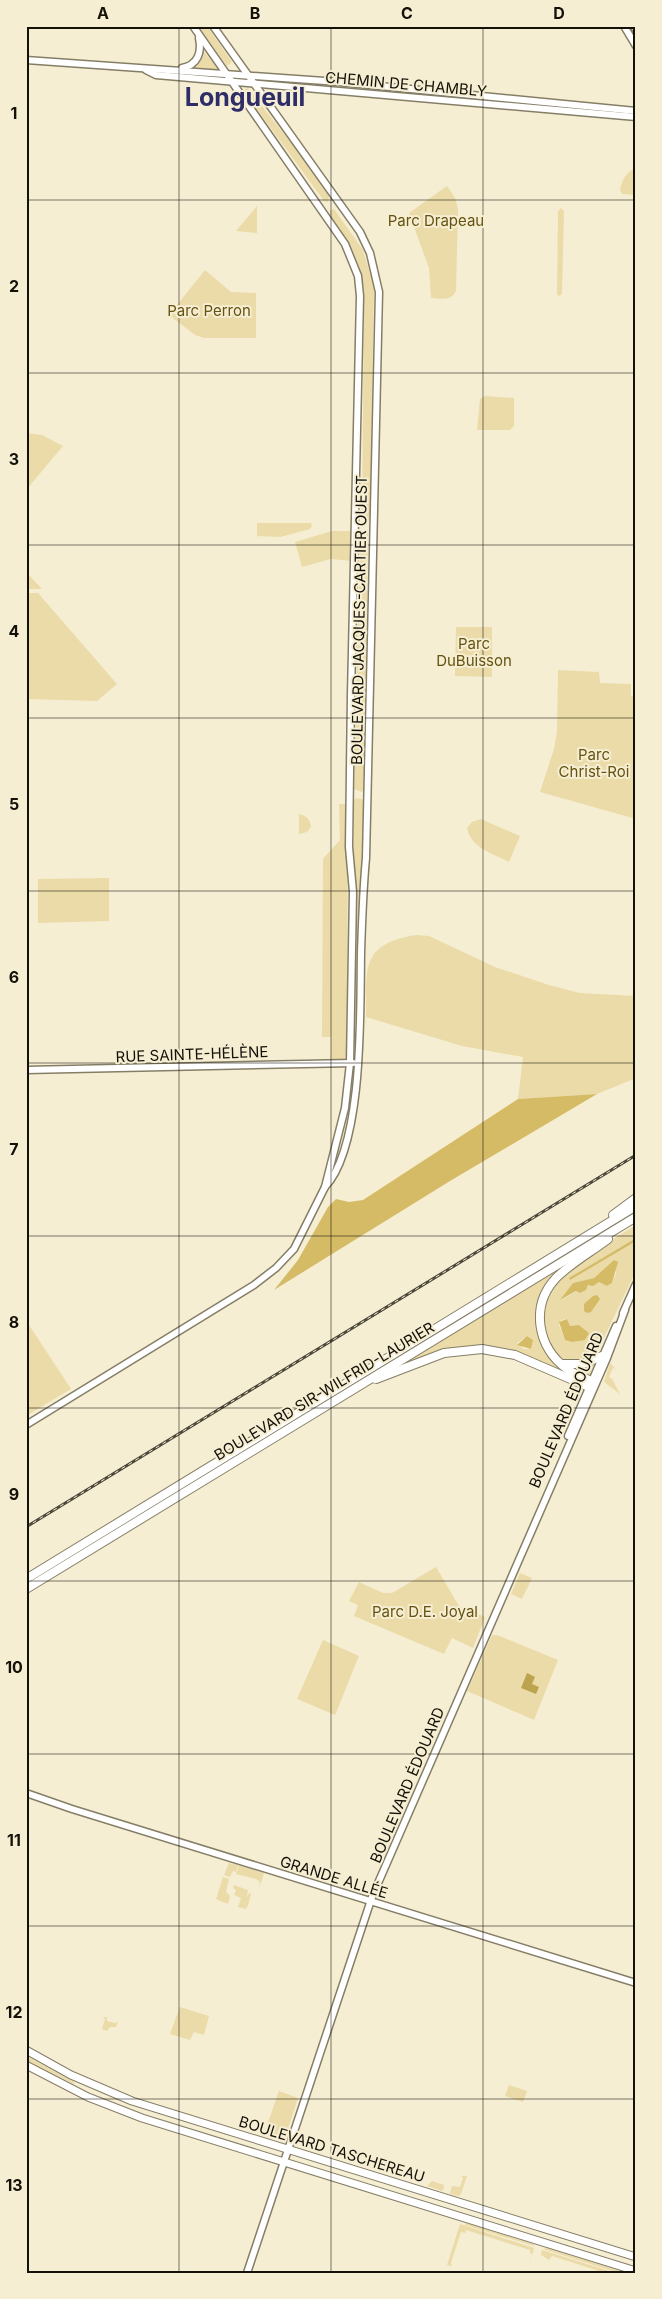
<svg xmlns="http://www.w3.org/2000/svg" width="662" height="2299" font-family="Inter,sans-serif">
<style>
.green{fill:#ebdba8;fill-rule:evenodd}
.forest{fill:#d5bb66}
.water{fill:#bca34e}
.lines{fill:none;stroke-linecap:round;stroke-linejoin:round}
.secondary-casing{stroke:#857e66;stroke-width:9}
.primary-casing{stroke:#857e66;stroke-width:9}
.highway-casing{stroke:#857e66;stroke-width:10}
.secondary{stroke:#fff;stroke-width:6}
.primary{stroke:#fff;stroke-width:7}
.highway{stroke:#fff;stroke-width:8}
.rail-casing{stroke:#4c483a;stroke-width:3}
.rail{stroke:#f6eed3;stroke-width:1;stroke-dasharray:4;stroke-linecap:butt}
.grid{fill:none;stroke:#141108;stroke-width:1;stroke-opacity:0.55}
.labels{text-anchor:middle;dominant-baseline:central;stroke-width:4;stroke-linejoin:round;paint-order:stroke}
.street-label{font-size:15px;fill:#141108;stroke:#f6eed3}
.park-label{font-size:15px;fill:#655312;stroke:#f6eed3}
.town-label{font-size:25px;font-weight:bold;fill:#2e2d67;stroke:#f6eed3}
.neatline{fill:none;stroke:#141108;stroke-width:2}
.grid-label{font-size:16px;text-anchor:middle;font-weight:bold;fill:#141108}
</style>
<rect width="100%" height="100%" fill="#f6eed3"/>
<!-- green -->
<g class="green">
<polygon points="198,26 207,26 232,62 227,66"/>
<polygon points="202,49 218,68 217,70 190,68"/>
<polygon points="248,88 298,152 329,196 328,202 324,201 245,93 245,89"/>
<path d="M636 167V195L622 194 620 190C622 179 627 172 636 167Z"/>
<path d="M447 186 455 198 458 209 456 291C451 301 442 299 431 298L429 268 409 213Z"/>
<polygon points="257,206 257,233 236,231"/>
<polygon points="561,208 564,211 562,294 559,296 557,294 558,211"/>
<path d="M334 209 363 250 374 287 370 519 368 521H364L362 519 364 290C359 261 347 240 330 216V211Z"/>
<polygon points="205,270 231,292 256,293 256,338 204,338 195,335 169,315"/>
<polygon points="485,396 514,398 514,426 510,430 477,430 480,399"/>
<polygon points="26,433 42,435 63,446 26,490"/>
<polygon points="257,523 311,523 312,526 310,529 280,537 257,536"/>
<polygon points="332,531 353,531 352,561 331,559 302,567 295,542"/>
<polygon points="360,531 367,531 368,533 364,789 362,792 354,789"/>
<polygon points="26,572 42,589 26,589"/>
<polygon points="26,593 38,593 117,684 97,701 26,699"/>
<polygon points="456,627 492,627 492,677 455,676"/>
<polygon points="558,670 599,672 600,683 631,684 631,696 636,697 636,819 540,792 554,749 557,732"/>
<polygon points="356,798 365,800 354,1056 354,800"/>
<polygon points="339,804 348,804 347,1056 343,1061 331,1061 331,1037 322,1037 323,859 340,840"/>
<path d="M299 814C307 816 310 819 311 827L307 832 299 834Z"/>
<path d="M481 819 520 836 509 862C492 853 471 848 467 828L472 822Z"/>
<polygon points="109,878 109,921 38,923 38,879"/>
<path d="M416 935 429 936 495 967 549 985 580 993 636 996V1078L597 1094 518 1099 523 1057 462 1046 366 1017C367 970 359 944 416 935Z"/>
<path d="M636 1225V1238L569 1278 636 1241 633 1248 636 1252V1271L598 1350C591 1359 583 1362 572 1361 540 1358 539 1311 551 1289 563 1268 614 1239 636 1225ZM614 1260 616 1273 612 1283 607 1286 599 1282 588 1285 586 1290 580 1293 577 1291 561 1300 573 1283 594 1278ZM567 1319 570 1326 579 1325 589 1333C581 1341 576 1343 565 1340L559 1325 561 1320Z"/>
<polygon points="26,1247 29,1325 71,1389 26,1416"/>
<path d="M557 1271 559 1273 553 1280 538 1326 567 1371 566 1374 484 1347 411 1363 409 1361ZM527 1336 533 1340 531 1349H524L517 1343Z"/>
<polygon points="595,1362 589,1376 568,1366"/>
<polygon points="610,1363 616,1369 613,1368 609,1377 612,1379 620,1394 604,1382"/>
<polygon points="436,1567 459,1606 485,1617 473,1648 452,1638 444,1654 354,1616 358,1605 349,1601 359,1582 383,1593 392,1593"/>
<polygon points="520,1573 532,1578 522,1599 511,1594"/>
<polygon points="492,1635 497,1635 558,1660 534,1720 467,1691"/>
<polygon points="323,1640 359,1656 335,1715 297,1699"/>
<polygon points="229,1863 238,1865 236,1872 233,1871 230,1877 224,1875"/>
<polygon points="239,1865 264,1873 259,1889 260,1882 256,1879 236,1874"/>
<polygon points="223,1877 229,1879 226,1892 230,1896 228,1904 216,1899"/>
<polygon points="234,1885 248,1890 247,1897 249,1893 251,1894 249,1902 247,1900 249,1903 246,1909 238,1907 241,1898 234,1895 236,1890 233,1888"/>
<polygon points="180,2007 209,2016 204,2035 194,2032 190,2040 170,2034"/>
<polygon points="103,2017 107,2017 107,2021 115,2023 118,2021 116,2027 110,2027 107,2031 102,2029 105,2019"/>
<polygon points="26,2056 74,2082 74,2084 26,2060"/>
<polygon points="509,2085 527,2091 523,2102 505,2096"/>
<polygon points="279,2091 298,2098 285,2138 280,2140 264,2134"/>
<polygon points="461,2176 467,2176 461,2194 459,2196 450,2194 452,2186 460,2187 463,2178"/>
<polygon points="432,2181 444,2185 443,2191 427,2186"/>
<polygon points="466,2223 533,2244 534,2246 465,2225"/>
<polygon points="460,2224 534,2248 527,2273 532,2254 530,2253 530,2250 466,2230 465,2233 461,2232 451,2263 452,2266 447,2265"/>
<polygon points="547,2248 626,2273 619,2273 543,2249"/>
<polygon points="542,2250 616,2273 605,2273 552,2256 549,2260 541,2255"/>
</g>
<!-- forest -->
<g class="forest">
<polygon points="597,1094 450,1181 274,1290 298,1260 328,1207 336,1199 349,1202 363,1200 518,1099"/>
<polygon points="636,1238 636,1241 570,1280 569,1278"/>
<polygon points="614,1260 618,1262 612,1283 607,1286 599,1282 593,1286 588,1285 586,1290 580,1293 576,1291 560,1300 573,1283 594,1278"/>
<polygon points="593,1296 597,1295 600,1299 591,1312 587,1313 584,1311 584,1304"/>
<polygon points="567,1319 570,1326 579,1325 589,1333 585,1340 572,1342 565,1340 559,1322"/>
<polygon points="527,1336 533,1340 531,1349 517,1345"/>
</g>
<!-- water -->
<polygon class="water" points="527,1673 535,1677 532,1684 539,1687 536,1694 521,1688"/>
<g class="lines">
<!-- secondary casing -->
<g class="secondary-casing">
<g id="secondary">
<polyline points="193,26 345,244 358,276 360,296 351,695 349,847 353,892 350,1063 345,1108 325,1187"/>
<polyline points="624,26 636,46"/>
<polyline points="634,26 636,30"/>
<polyline points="26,60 339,82 636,111"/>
<path d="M182 68C198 65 202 52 199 38"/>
<polyline points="146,70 156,75 636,117"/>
<polyline points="26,1070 353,1063"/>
<polyline points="623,1313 636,1284"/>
<path d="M26 1425 254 1285 276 1268 294 1249 325 1187C364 1146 360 1009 361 953 362 921 363 890 366 858L379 292 370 253 360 232 213 26"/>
<polyline points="568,1436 616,1326"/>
<polyline points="26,1793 72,1809 636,1983"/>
<polyline points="247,2273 372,1897 607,1358 625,1310"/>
</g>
</g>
<!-- primary casing -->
<g class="primary-casing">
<g id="primary">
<polyline points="26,2050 71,2075 132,2101 636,2257"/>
<polyline points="26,2065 88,2097 142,2118 636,2271"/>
</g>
</g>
<!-- highway casing -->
<g class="highway-casing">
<g id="highway">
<polyline points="613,1215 636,1198"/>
<polyline points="562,1364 583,1364 602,1356"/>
<polyline points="376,1379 444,1353 482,1349 515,1355 589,1387"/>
<path d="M591 1381C583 1377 574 1374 567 1369 537 1347 530 1306 556 1278 571 1263 591 1252 608 1239"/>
<polyline points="26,1579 636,1206"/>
<polyline points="26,1589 636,1217"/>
</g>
</g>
<!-- secondary -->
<use href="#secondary" class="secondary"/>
<!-- primary -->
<use href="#primary" class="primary"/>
<!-- highway -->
<use href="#highway" class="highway"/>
<!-- rail casing -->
<g class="rail-casing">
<polyline id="rail" points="26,1527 636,1155"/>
</g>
<!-- rail -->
<use href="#rail" class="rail"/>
</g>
<!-- grid -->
<path class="grid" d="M179 26V2273M331 26V2273M483 26V2273M26 200H636M26 373H636M26 545H636M26 718H636M26 891H636M26 1063H636M26 1236H636M26 1408H636M26 1581H636M26 1754H636M26 1926H636M26 2099H636"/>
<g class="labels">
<!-- street labels -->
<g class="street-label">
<text transform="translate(406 84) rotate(5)">CHEMIN DE CHAMBLY</text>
<text transform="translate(359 620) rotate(-89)">BOULEVARD JACQUES-CARTIER OUEST</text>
<text transform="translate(192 1054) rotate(-2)">RUE SAINTE-HÉLÈNE</text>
<text transform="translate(324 1391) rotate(-31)">BOULEVARD SIR-WILFRID-LAURIER</text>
<text transform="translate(566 1410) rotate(-67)">BOULEVARD ÉDOUARD</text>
<text transform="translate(407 1785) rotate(-67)">BOULEVARD ÉDOUARD</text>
<text transform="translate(334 1877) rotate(17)">GRANDE ALLÉE</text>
<text transform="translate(332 2149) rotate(17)">BOULEVARD TASCHEREAU</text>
</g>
<!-- park labels -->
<g class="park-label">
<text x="436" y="220">Parc Drapeau</text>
<text x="209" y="310">Parc Perron</text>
<text x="474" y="643">Parc<tspan x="474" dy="17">DuBuisson</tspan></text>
<text x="594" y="754">Parc<tspan x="594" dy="17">Christ-Roi</tspan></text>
<text x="425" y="1611">Parc D.E. Joyal</text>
</g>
<!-- town labels -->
<g class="town-label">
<text x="245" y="97">Longueuil</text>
</g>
</g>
<!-- border -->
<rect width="662" height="2299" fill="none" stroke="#f6eed3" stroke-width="55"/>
<rect x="28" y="28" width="606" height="2244" class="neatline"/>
<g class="grid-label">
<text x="103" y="19">A</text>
<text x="255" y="19">B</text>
<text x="407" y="19">C</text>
<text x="559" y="19">D</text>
<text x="14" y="119">1</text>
<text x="14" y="292">2</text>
<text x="14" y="465">3</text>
<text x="14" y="637">4</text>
<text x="14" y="810">5</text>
<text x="14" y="983">6</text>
<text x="14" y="1155">7</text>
<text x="14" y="1328">8</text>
<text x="14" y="1500">9</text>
<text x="14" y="1673">10</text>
<text x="14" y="1846">11</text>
<text x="14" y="2018">12</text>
<text x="14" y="2191">13</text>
</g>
</svg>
